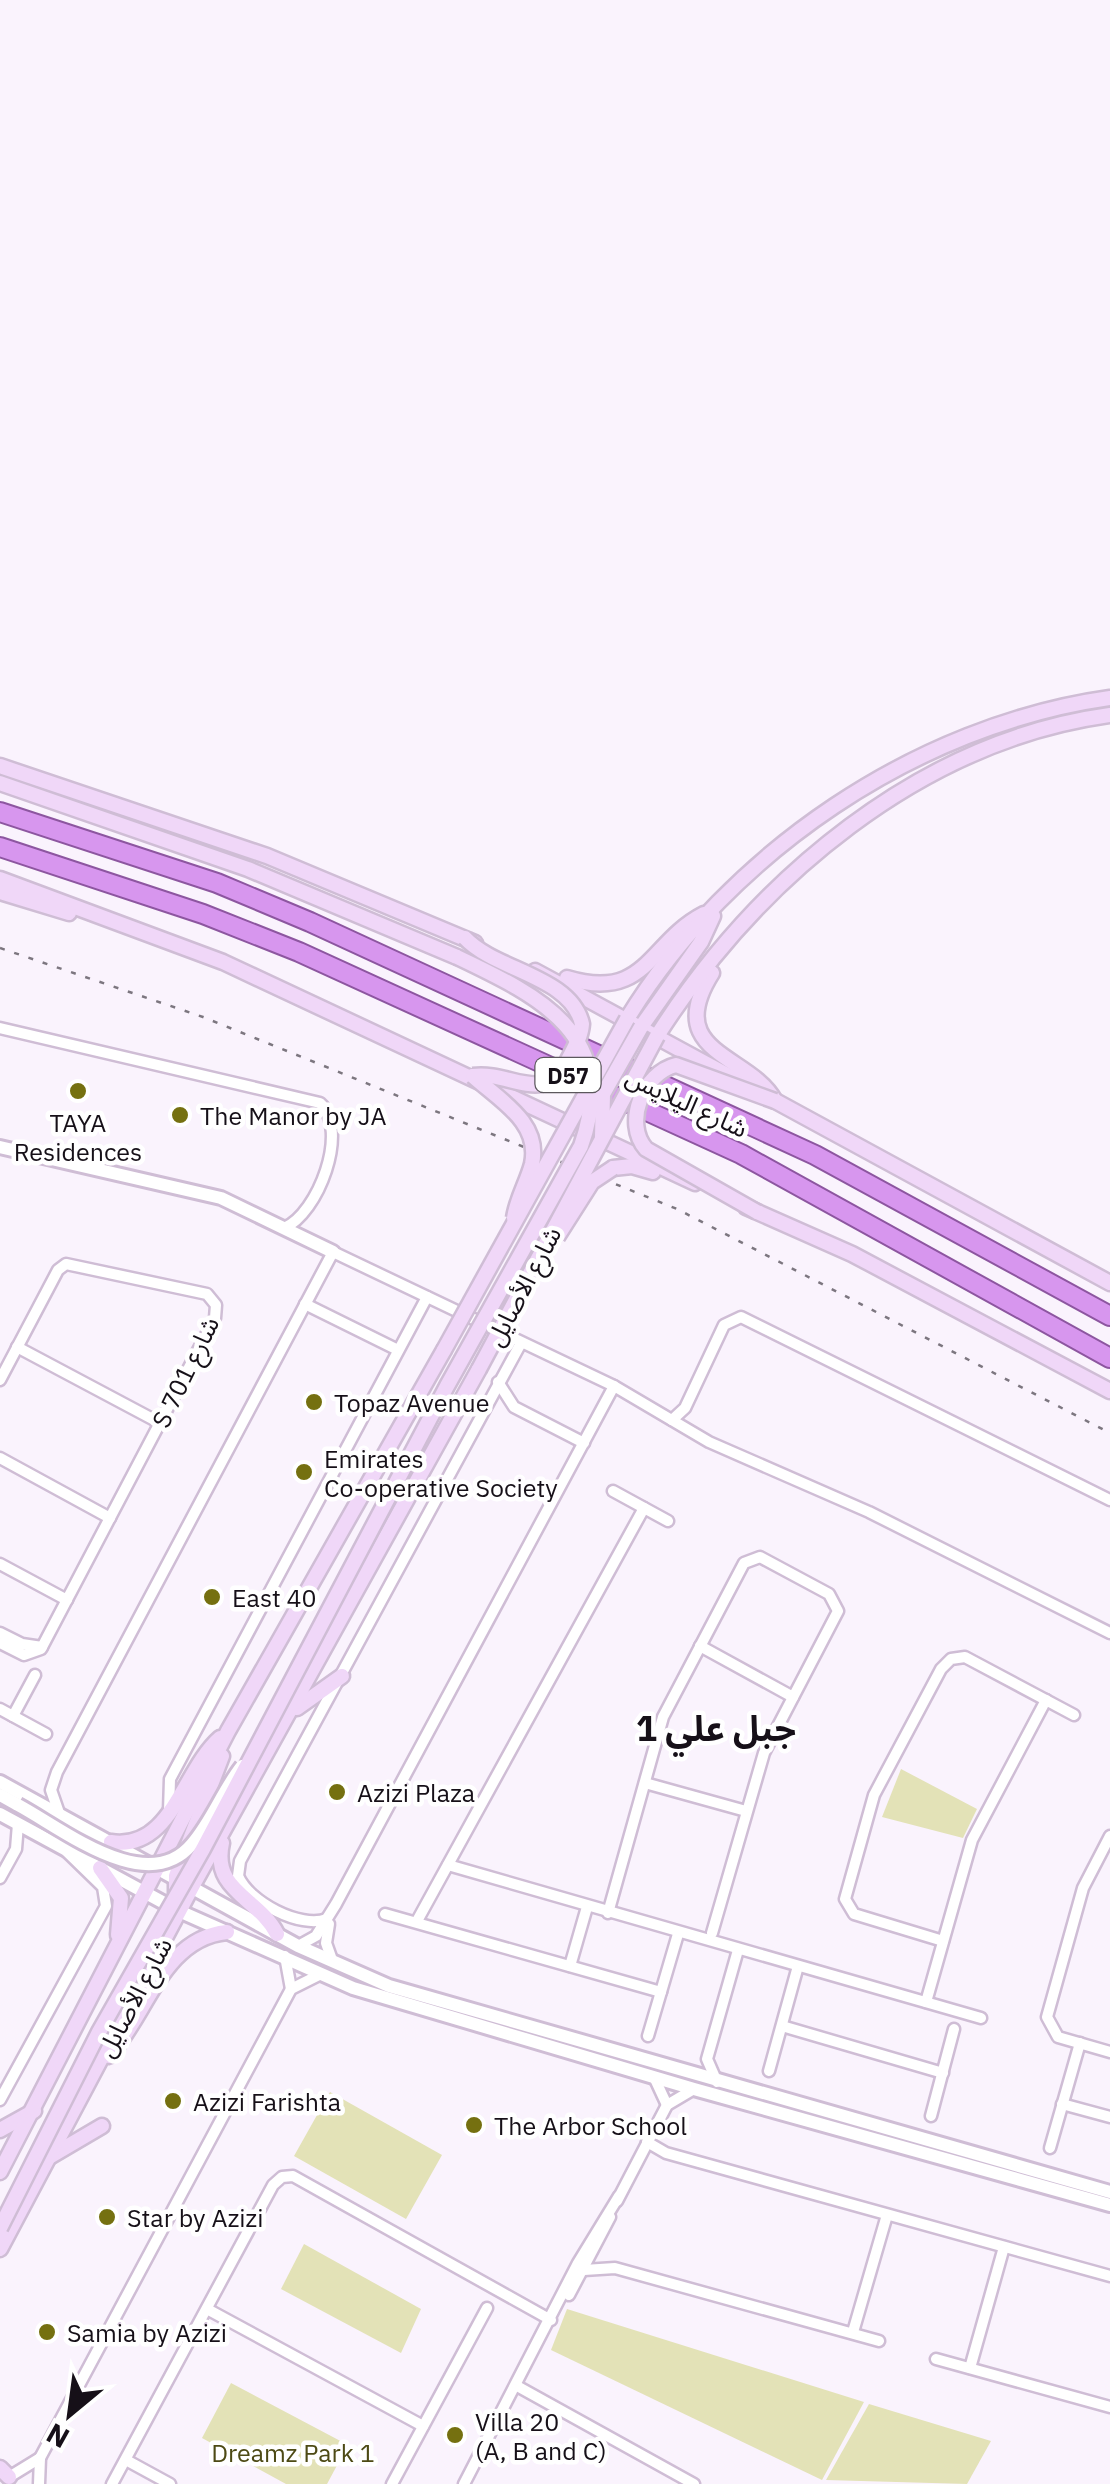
<svg xmlns="http://www.w3.org/2000/svg" width="1110" height="2484" font-family="'IBM Plex Sans','Noto Sans Arabic',sans-serif">
<style>
.green{fill:#e3e2b7}
.lines{fill:none;stroke-linecap:round;stroke-linejoin:round}
.minor-casing{stroke:#cfbdd5;stroke-width:15}
.tertiary-casing{stroke:#cfbdd5;stroke-width:18}
.secondary-casing{stroke:#cfbdd5;stroke-width:19}
.trunk-casing{stroke:#8d56a0;stroke-width:22}
.minor{stroke:#fff;stroke-width:10}
.tertiary{stroke:#fff;stroke-width:12}
.secondary{stroke:#f0d7f8;stroke-width:14}
.trunk{stroke:#d796ee;stroke-width:18}
.rail{stroke:#7c767f;stroke-width:2.5;stroke-dasharray:5 10;stroke-linecap:butt}
.tertiary-bridge-casing{stroke:#cfbdd5;stroke-width:18;stroke-linecap:butt}
.secondary-bridge-casing{stroke:#cfbdd5;stroke-width:19;stroke-linecap:butt}
.tertiary-bridge{stroke:#fff;stroke-width:12}
.secondary-bridge{stroke:#f0d7f8;stroke-width:14}
.poi-dot{fill:#757010;stroke:#fff;stroke-width:4}
.labels{text-anchor:middle;dominant-baseline:central;stroke-width:9;stroke-linejoin:round;paint-order:stroke}
.shield{fill:#fff;stroke:#5c585d;stroke-width:2.5}
.shield-label{font-size:22px;font-weight:bold;fill:#161018}
.street-label{font-size:25px;fill:#161018;stroke:#fff}
.poi-label{font-size:25px;fill:#161018;stroke:#fff;text-anchor:start}
.park-label{font-size:25px;fill:#4d4a15;stroke:#fff}
.district-label{font-size:35px;font-weight:bold;fill:#161018;stroke:#fff}
</style>
<rect width="100%" height="100%" fill="#faf3fd"/>
<!-- green -->
<g class="green">
<polygon points="901,1769 977,1809 963,1838 882,1817"/>
<polygon points="330,2092 442,2155 406,2219 294,2156"/>
<polygon points="304,2244 421,2309 401,2353 281,2289"/>
<polygon points="567,2309 864,2402 822,2480 551,2350"/>
<polygon points="231,2383 348,2445 327,2484 286,2484 202,2438"/>
<polygon points="869,2404 991,2441 967,2484 826,2480"/>
</g>
<g class="lines">
<!-- minor casing -->
<g class="minor-casing">
<g id="minor">
<path d="M0 1028 320 1103C350 1130 318 1214 284 1228"/>
<polyline points="305,1304 398,1350"/>
<polyline points="17,1347 160,1423"/>
<polyline points="0,1380 58,1270 66,1264 207,1294 216,1305 215,1318 41,1649 24,1655 0,1643"/>
<polyline points="498,1382 514,1407 584,1443"/>
<polyline points="672,1420 685,1408 724,1325 741,1317 1110,1500"/>
<polyline points="0,1458 110,1518"/>
<polyline points="613,1491 668,1521"/>
<polyline points="0,1564 67,1600"/>
<polyline points="0,1633 22,1644 42,1647"/>
<polyline points="700,1646 793,1697"/>
<polyline points="0,1709 46,1734"/>
<polyline points="13,1716 35,1675"/>
<polyline points="645,1783 746,1811"/>
<polyline points="169,1811 170,1779 427,1297"/>
<polyline points="59,1813 51,1790 57,1772 333,1252 614,1386 709,1442 869,1512 1110,1633"/>
<polyline points="1110,1836 1083,1888 1047,2017 1058,2037 1110,2052"/>
<polyline points="448,1865 981,2018"/>
<polyline points="0,1878 16,1849 18,1824"/>
<polyline points="608,1913 663,1717 744,1563 760,1557 829,1594 838,1611 764,1753 712,1933"/>
<polyline points="385,1914 661,1992"/>
<path d="M327 1919C300 1929 249 1902 238 1876L240 1861 521 1343"/>
<polyline points="417,1921 644,1508"/>
<polyline points="329,1924 326,1943 332,1960"/>
<polyline points="943,1941 854,1914 845,1899 874,1795 941,1669 951,1659 965,1657 1074,1715"/>
<polyline points="298,1946 316,1936 336,1904 614,1386"/>
<polyline points="285,1956 291,1989"/>
<polyline points="570,1966 587,1907"/>
<polyline points="926,2002 972,1840 1046,1700"/>
<polyline points="782,2026 943,2073"/>
<polyline points="648,2036 678,1934"/>
<polyline points="769,2071 798,1966"/>
<polyline points="654,2077 667,2105"/>
<polyline points="717,2082 707,2059 738,1950"/>
<polyline points="0,2100 106,1906 103,1887 67,1852"/>
<polyline points="1062,2104 1110,2117"/>
<polyline points="931,2116 954,2029"/>
<polyline points="647,2142 666,2153 1110,2276"/>
<polyline points="1050,2148 1080,2043"/>
<polyline points="617,2201 667,2105 694,2089"/>
<polyline points="584,2270 615,2268 879,2341"/>
<polyline points="569,2295 610,2217"/>
<polyline points="207,2309 423,2426"/>
<polyline points="853,2332 887,2215"/>
<polyline points="936,2359 1110,2407"/>
<polyline points="970,2368 1004,2247"/>
<polyline points="517,2386 694,2484"/>
<polyline points="126,2460 170,2484"/>
<polyline points="9,2477 40,2458"/>
<polyline points="39,2484 40,2458 291,1989 321,1974"/>
<polyline points="112,2484 273,2185 282,2177 293,2176 551,2320"/>
<polyline points="392,2484 487,2308"/>
<polyline points="464,2484 578,2263 619,2196"/>
</g>
</g>
<!-- tertiary casing -->
<g class="tertiary-casing">
<g id="tertiary">
<polyline points="0,1147 221,1198 333,1252"/>
<polyline points="0,1782 298,1946 389,1986 1110,2192"/>
<polyline points="0,1795 18,1805"/>
<polyline points="0,1814 179,1911 353,1988 694,2089 1110,2205"/>
</g>
</g>
<!-- secondary casing -->
<g class="secondary-casing">
<g id="secondary">
<polyline points="0,766 267,856 475,943"/>
<polyline points="0,783 248,869 457,957"/>
<polyline points="0,879 223,962 695,1183"/>
<polyline points="0,892 69,913"/>
<polyline points="535,971 749,1087"/>
<path d="M712 973C661 1054 750 1054 775 1101"/>
<path d="M567 978C647 1002 648 943 704 914"/>
<path d="M627 1019C729 852 917 725 1110 698"/>
<polyline points="641,1027 701,942 713,916"/>
<path d="M657 1036C757 879 920 741 1110 715"/>
<polyline points="768,1097 1110,1283"/>
<polyline points="613,1168 632,1166 653,1172"/>
<polyline points="746,1207 852,1254 1110,1391"/>
<polyline points="297,1708 342,1676"/>
<path d="M111 1842C172 1851 183 1770 220 1738"/>
<path d="M222 1843C211 1891 259 1898 277 1934"/>
<polyline points="100,1868 121,1898 118,1935"/>
<polyline points="176,1901 176,1876 222,1756"/>
<path d="M109 2056C147 2014 163 1938 227 1932"/>
<polyline points="0,2130 34,2111"/>
<polyline points="51,2156 102,2126"/>
<polyline points="0,2172 228,1731 444,1350"/>
<polyline points="0,2249 193,1885 479,1369"/>
<polyline points="0,2468 9,2477"/>
</g>
</g>
<!-- trunk casing -->
<g class="trunk-casing">
<g id="trunk">
<polyline points="0,812 217,883 310,922 815,1155 1110,1316"/>
<polyline points="0,847 203,914 299,952 741,1154 1110,1358"/>
</g>
</g>
<!-- minor -->
<use href="#minor" class="minor"/>
<!-- tertiary -->
<use href="#tertiary" class="tertiary"/>
<!-- secondary -->
<use href="#secondary" class="secondary"/>
<!-- trunk -->
<use href="#trunk" class="trunk"/>
<!-- rail -->
<polyline class="rail" points="0,948 203,1017 677,1209 1110,1433"/>
<!-- tertiary-bridge casing -->
<g class="tertiary-bridge-casing">
<path id="tertiary-bridge" d="M18 1805C63 1829 147 1898 192 1844 212 1821 223 1790 242 1766"/>
</g>
<!-- secondary-bridge casing -->
<g class="secondary-bridge-casing">
<g id="secondary-bridge">
<path d="M465 938C496 971 571 976 582 1024 581 1038 573 1050 567 1062 544 1106 511 1071 473 1076"/>
<path d="M473 1076C499 1100 541 1122 532 1164 527 1183 517 1198 514 1218"/>
<polyline points="602,1137 603,1094 641,1027"/>
<path d="M757 1212 646 1149C623 1123 643 1073 676 1065L775 1101"/>
<polyline points="557,1237 592,1182 613,1168"/>
<polyline points="444,1350 627,1019"/>
<polyline points="479,1369 657,1036"/>
<path d="M0 2228 99 2032 203 1849 447 1386 581 1146C620 1035 541 997 457 957"/>
</g>
</g>
<!-- tertiary-bridge -->
<use href="#tertiary-bridge" class="tertiary-bridge"/>
<!-- secondary-bridge -->
<use href="#secondary-bridge" class="secondary-bridge"/>
</g>
<!-- markers -->
<g class="poi-dot">
<circle cx="78" cy="1091" r="10"/>
<circle cx="180" cy="1115" r="10"/>
<circle cx="314" cy="1402" r="10"/>
<circle cx="304" cy="1472" r="10"/>
<circle cx="212" cy="1597" r="10"/>
<circle cx="337" cy="1792" r="10"/>
<circle cx="173" cy="2101" r="10"/>
<circle cx="474" cy="2125" r="10"/>
<circle cx="107" cy="2217" r="10"/>
<circle cx="47" cy="2332" r="10"/>
<circle cx="455" cy="2435" r="10"/>
</g>
<g class="labels">
<!-- shield labels -->
<rect class="shield" x="535.5" y="1058" width="65" height="34" rx="8"/>
<g class="shield-label">
<text x="568" y="1075">D57</text>
</g>
<!-- street labels -->
<g class="street-label">
<text transform="translate(687 1102) rotate(25)">شارع اليلايس</text>
<text transform="translate(523 1286) rotate(-62)">شارع الأصايل</text>
<text transform="translate(185 1372) rotate(-64)">S 701 شارع</text>
<text transform="translate(134 1997) rotate(-62)">شارع الأصايل</text>
</g>
<!-- poi labels -->
<g class="poi-label">
<text x="200" y="1115">The Manor by JA</text>
<text x="78" y="1122" text-anchor="middle">TAYA<tspan x="78" dy="29">Residences</tspan></text>
<text x="334" y="1402">Topaz Avenue</text>
<text x="324" y="1458">Emirates<tspan x="324" dy="29">Co-operative Society</tspan></text>
<text x="232" y="1597">East 40</text>
<text x="357" y="1792">Azizi Plaza</text>
<text x="193" y="2101">Azizi Farishta</text>
<text x="494" y="2125">The Arbor School</text>
<text x="127" y="2217">Star by Azizi</text>
<text x="67" y="2332">Samia by Azizi</text>
<text x="475" y="2421">Villa 20<tspan x="475" dy="29">(A, B and C)</tspan></text>
</g>
<!-- park labels -->
<g class="park-label">
<text x="293" y="2452">Dreamz Park 1</text>
</g>
<!-- district labels -->
<g class="district-label">
<text x="716" y="1728">جبل علي 1</text>
</g>
</g>
<!-- north arrow -->
<g transform="translate(70 2414) rotate(209)" stroke="#ffffff" stroke-width="8" paint-order="stroke">
<path d="M0-8L18 38L0 25L-18 38Z" fill="#161018"/>
<text y="-15" font-size="28" font-weight="bold" text-anchor="middle" fill="#161018">N</text>
</g>
</svg>
